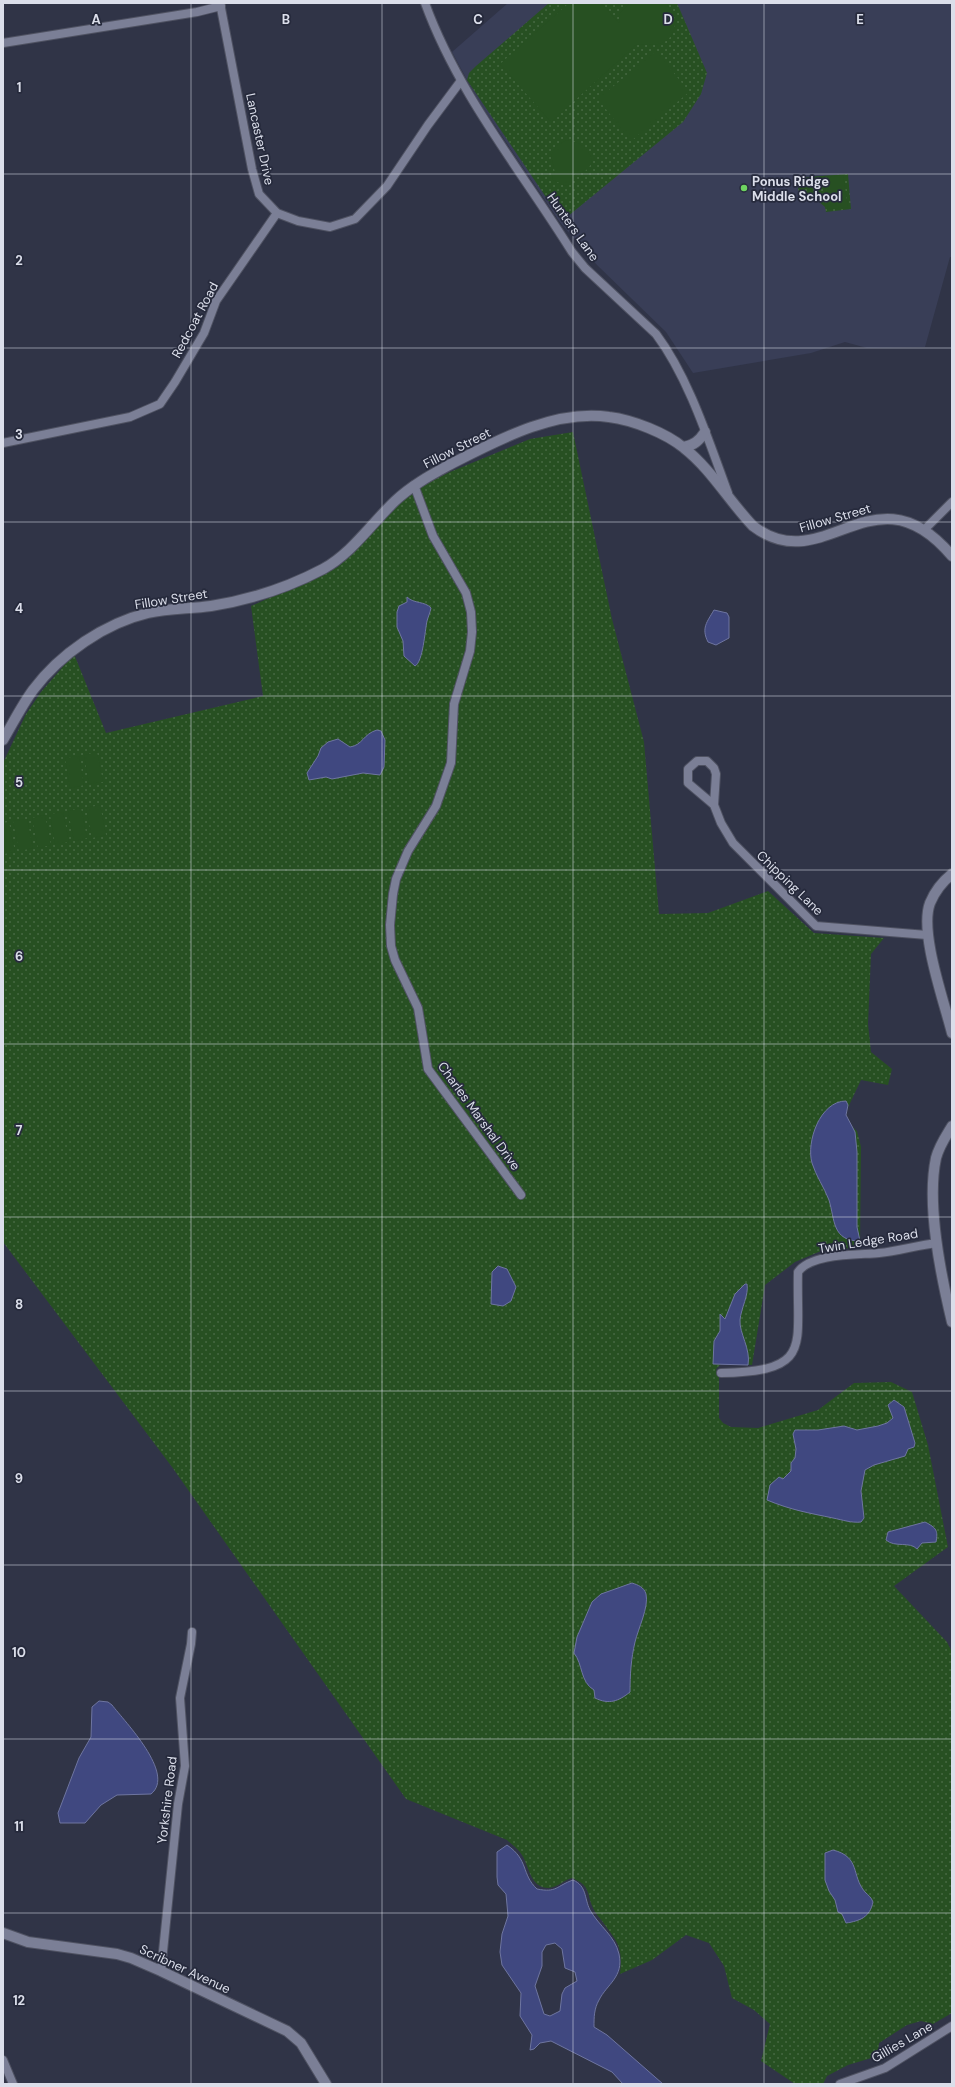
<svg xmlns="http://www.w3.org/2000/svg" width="955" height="2087" font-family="'DM Sans',sans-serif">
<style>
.built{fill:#393e57}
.green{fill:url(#green-dots)}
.pitch{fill:#275022}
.water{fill:#404880;stroke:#6e75a0;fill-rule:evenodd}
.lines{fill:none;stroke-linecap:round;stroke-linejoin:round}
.minor-casing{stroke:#4f5262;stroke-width:10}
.tertiary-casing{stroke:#4f5262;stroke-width:12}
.minor{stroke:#7b7f96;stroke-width:8}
.tertiary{stroke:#7b7f96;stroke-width:10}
.grid{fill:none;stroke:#dbdeea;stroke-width:1;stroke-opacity:0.55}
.poi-dot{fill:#6ed361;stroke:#262a3c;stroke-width:1.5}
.labels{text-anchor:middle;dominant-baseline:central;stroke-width:3.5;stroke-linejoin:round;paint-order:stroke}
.street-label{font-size:13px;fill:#dbdeea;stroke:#262a3c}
.poi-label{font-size:13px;font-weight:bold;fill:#dbdeea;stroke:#262a3c;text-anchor:start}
.grid-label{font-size:13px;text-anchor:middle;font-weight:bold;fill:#dbdeea;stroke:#262a3c;stroke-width:3.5;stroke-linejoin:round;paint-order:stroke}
</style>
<defs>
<pattern id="green-dots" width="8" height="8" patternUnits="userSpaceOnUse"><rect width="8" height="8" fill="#275022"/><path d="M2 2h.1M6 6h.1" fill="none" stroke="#466942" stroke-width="1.8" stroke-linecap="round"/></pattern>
</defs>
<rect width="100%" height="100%" fill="#303447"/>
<!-- built -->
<polygon class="built" points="508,3 952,3 952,257 950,257 925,347 867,348 845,342 811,353 693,373 666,332 597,265 559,221 479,102 452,52"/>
<!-- green -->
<g class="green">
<polygon points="549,3 677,3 707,73 701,94 683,122 562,221 467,80 469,73 476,66"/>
<polygon points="848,174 851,209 826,212 825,207 811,195 803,195 798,190 799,183 807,177"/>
<path d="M573 432 612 619 644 742 659 914 708 913 768 891 814 933 884 938 871 954 868 1024 871 1052 892 1069 888 1085 861 1080 843 1118 857 1131 861 1147 860 1247 821 1251 795 1262 765 1285 752 1365 723 1362 716 1369 719 1378V1418L723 1423 731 1427 758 1428 818 1410 854 1383 891 1382 912 1392 928 1445 948 1547 894 1586 947 1642 952 1652V2013L933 2024 921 2021 907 2025 879 2043 878 2056 848 2065 827 2076 823 2084H795L761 2061 770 2024 754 2010 732 1998 724 1966 709 1943 686 1935 652 1960 620 1974C623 1946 618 1943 602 1921 599 1917 595 1913 593 1908 586 1892 591 1886 572 1878 564 1880 558 1887 549 1888 528 1888 530 1863 519 1851 516 1847 511 1844 507 1840L406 1799 172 1467 3 1242V763L26 714 41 692 74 654 106 733 263 696 251 606 338 567 404 499 424 485 450 472 530 439Z"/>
</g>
<!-- pitch -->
<g class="pitch">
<path d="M569 3H601L619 23 620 13 630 3H666C668 7 672 12 674 16 676 20 675 25 674 29 670 46 652 46 637 44L551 122 500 64Z"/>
<polygon points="656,51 689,92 631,141 598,99"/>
<path d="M565 141C582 139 602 160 585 171 581 173 576 174 572 175L571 184 566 186 553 180 552 174 555 173 551 155 556 146Z"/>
<polygon points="843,175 848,207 828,209 824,178"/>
<polygon points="97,752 103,782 89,784 84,755"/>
<polygon points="79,756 84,785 70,788 65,758"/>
<polygon points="100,805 106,835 92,838 86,808"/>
<polygon points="81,808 87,838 74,841 68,811"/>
<polygon points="63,812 69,842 55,844 50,814"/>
<polygon points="45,815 51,845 38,848 32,818"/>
<polygon points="27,819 33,848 19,851 13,821"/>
<polygon points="9,822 15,852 3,854 3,823"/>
</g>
<!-- water -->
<g class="water">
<path d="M407 597C414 604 425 601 431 608 430 613 428 617 427 621 425 630 423 662 415 666L404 656 403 641 397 627V612L399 606 407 602Z"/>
<path d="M714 610 727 613 729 617V638L716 645 708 642C701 628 707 622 714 610Z"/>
<path d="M377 730 381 731 385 740 384 767 380 775 363 773 332 779 326 777 309 780 307 773 318 756 321 748 328 742 338 739 350 747C363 745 363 734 377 730Z"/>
<path d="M846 1101 848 1105 846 1115 855 1132 857 1152V1227L860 1241C832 1241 835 1220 829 1200 824 1187 816 1176 812 1163 806 1142 820 1101 846 1101Z"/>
<polygon points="498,1266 507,1269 516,1287 511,1301 503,1306 491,1304 492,1272"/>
<path d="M745 1284H747C749 1295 741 1308 740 1320 739 1333 751 1349 748 1365L713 1364 714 1341 720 1331V1314L725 1319 735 1294Z"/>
<path d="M894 1400 904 1407 915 1443 914 1447 908 1449 905 1456 874 1465 865 1470 861 1491 864 1518 861 1522C851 1523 843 1520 833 1518 809 1513 791 1510 767 1500L770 1485 779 1477 783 1479 791 1471V1463L795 1458 796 1449 793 1434 795 1430H818L844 1426 857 1430 878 1426 887 1423 893 1418 888 1405Z"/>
<path d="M925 1522C937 1528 938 1531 936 1542L922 1543 917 1549C910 1541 895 1548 886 1540L888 1532Z"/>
<path d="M632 1583C638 1585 644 1587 646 1594 649 1607 638 1629 635 1642 631 1659 630 1675 630 1692 619 1701 609 1705 595 1698L594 1690C580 1682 583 1664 574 1653L577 1637 592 1602 601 1594Z"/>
<path d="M99 1701 108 1702 112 1705C125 1722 176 1774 151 1794L117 1795 101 1805 85 1823H60L58 1813 79 1758 91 1737 92 1707Z"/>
<path d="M507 1845C529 1860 521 1874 537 1889 557 1893 556 1886 573 1880 587 1886 584 1898 590 1910 599 1926 615 1936 619 1954 624 1977 607 1984 599 2000 594 2009 594 2017 594 2027L607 2035 663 2084H623L612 2072 551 2041 540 2043 534 2049 530 2050 532 2035 520 2016 521 1993 502 1965 500 1952 502 1934 508 1916 506 1894 498 1885 497 1877V1852ZM555 1943 562 1949 565 1968 575 1972 577 1981 565 1988 562 1994 560 2011 550 2016 544 2014 535 1986 542 1966V1952L546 1945Z"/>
<path d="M833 1850C861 1857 851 1876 865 1892 869 1896 871 1897 873 1902 870 1917 860 1921 846 1923L842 1914 838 1912 835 1900 829 1891 825 1880V1853Z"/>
</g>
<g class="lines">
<!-- minor casing -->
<g class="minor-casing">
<g id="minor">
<polyline points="220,3 252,169 259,194 277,213 298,221 330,227 355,219 387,186 428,125 460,82"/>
<path d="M425 3C458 94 521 170 572 252L585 268 656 334C689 378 709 442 728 493"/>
<polyline points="3,43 197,12 221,6"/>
<polyline points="3,443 130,417 160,404 175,382 204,333 216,301 277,213"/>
<polyline points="414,485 433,536 466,593 471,612 472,632 470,651 454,704 451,763 436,806 408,851 396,879 393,894 390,925 391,946 395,960 418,1008 428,1069 521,1195"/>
<polyline points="924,530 952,502"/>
<polyline points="714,805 688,783 688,769 697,761 707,761 714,768 716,774 714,805 721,823 733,843 816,926 927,935"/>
<path d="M721 1373C814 1371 796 1347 798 1272 811 1253 858 1255 879 1253 899 1251 918 1245 937 1243"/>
<polyline points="161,1971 178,1804 185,1766 180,1698 191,1644 192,1632"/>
<polyline points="3,2060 13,2084"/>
<polyline points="840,2084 885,2068 952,2026"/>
</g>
</g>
<!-- tertiary casing -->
<g class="tertiary-casing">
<g id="tertiary">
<path d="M684 447C694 445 699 441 705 432"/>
<path d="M3 740C13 723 22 705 33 690 60 654 105 623 148 613 169 608 190 609 211 606 249 600 289 587 323 569 352 553 371 524 395 501 412 485 431 475 451 464 498 440 555 409 609 417 633 420 666 433 684 448 711 469 729 501 753 526 825 581 874 463 952 556"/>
<path d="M952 874C942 882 935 891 930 903 919 932 944 1001 952 1033"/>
<path d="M952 1126C946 1136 939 1146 936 1158 926 1205 941 1276 952 1322"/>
<polyline points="3,1933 28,1942 117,1954 131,1958 161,1971 287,2031 301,2043 326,2084"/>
</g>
</g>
<!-- minor -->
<use href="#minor" class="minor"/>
<!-- tertiary -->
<use href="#tertiary" class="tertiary"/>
</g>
<!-- grid -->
<path class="grid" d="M191 3V2084M382 3V2084M573 3V2084M764 3V2084M3 174H952M3 348H952M3 522H952M3 696H952M3 870H952M3 1044H952M3 1217H952M3 1391H952M3 1565H952M3 1739H952M3 1913H952"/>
<!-- markers -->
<circle class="poi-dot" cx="744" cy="188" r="4"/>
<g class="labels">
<!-- street labels -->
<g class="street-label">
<text transform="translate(260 139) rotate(78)">Lancaster Drive</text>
<text transform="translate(573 227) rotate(55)">Hunters Lane</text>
<text transform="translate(195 320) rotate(-62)">Redcoat Road</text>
<text transform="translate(457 448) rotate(-27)">Fillow Street</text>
<text transform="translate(835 518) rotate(-16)">Fillow Street</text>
<text transform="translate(171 599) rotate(-9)">Fillow Street</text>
<text transform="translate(790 883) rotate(44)">Chipping Lane</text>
<text transform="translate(479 1116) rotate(54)">Charles Marshal Drive</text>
<text transform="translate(868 1241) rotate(-9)">Twin Ledge Road</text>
<text transform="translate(167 1800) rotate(-83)">Yorkshire Road</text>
<text transform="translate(185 1969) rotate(25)">Scribner Avenue</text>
<text transform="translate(902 2042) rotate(-30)">Gillies Lane</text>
</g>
<!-- poi labels -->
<g class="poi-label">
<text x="752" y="181">Ponus Ridge<tspan x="752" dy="15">Middle School</tspan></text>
</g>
</g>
<g class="grid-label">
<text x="96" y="24">A</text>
<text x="286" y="24">B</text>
<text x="478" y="24">C</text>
<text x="668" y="24">D</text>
<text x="860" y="24">E</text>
<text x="19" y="92">1</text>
<text x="19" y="265">2</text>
<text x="19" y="439">3</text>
<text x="19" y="613">4</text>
<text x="19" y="787">5</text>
<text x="19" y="961">6</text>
<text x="19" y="1135">7</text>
<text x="19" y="1309">8</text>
<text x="19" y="1483">9</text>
<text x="19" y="1657">10</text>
<text x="19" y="1831">11</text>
<text x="19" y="2005">12</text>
</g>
<!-- border -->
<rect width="955" height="2087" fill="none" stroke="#dbdeea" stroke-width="8"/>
</svg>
